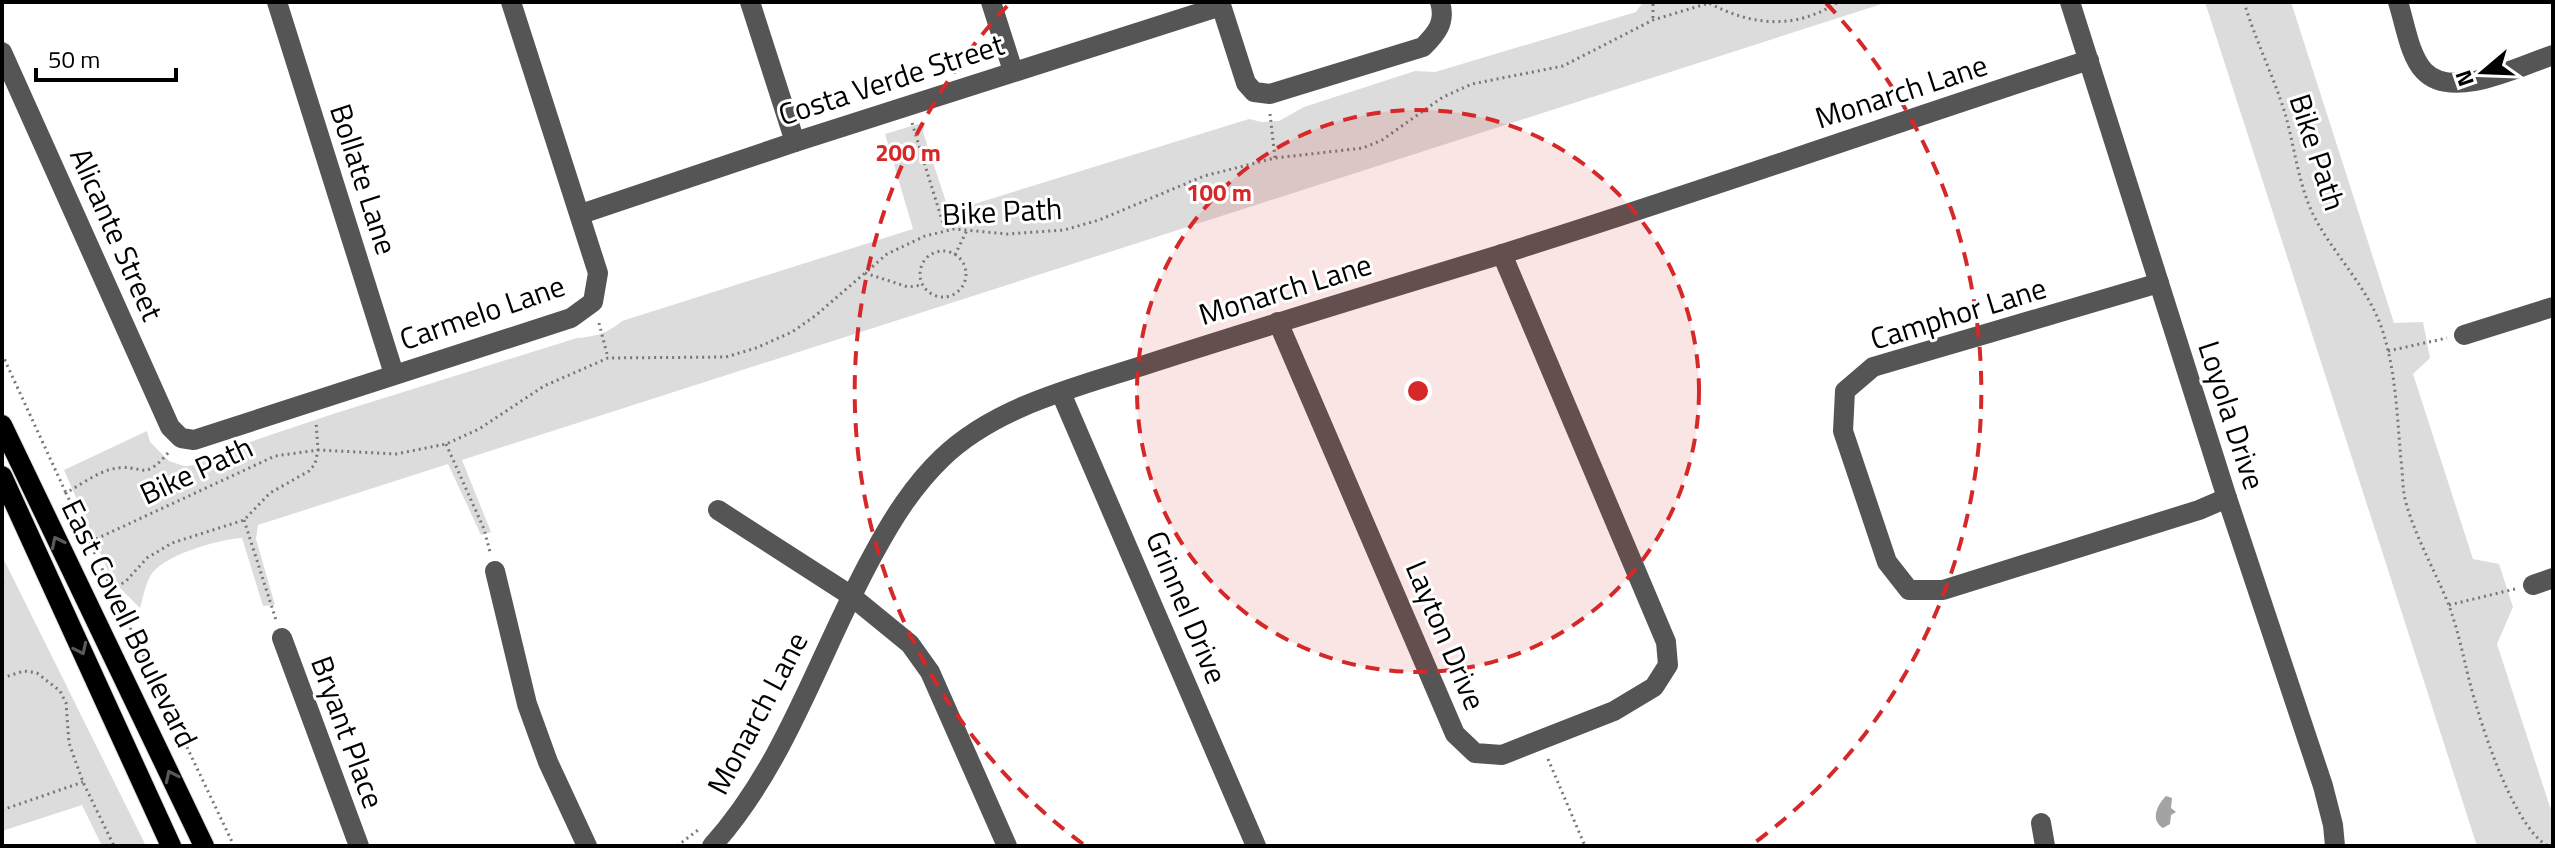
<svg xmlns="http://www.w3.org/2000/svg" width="2555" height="848" font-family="'Titillium Web',sans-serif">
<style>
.park{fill:#dcdcdc}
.water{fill:#a3a3a3}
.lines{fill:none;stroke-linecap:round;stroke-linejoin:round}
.major-casing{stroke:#dbdbdb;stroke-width:22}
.path{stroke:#777;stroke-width:3;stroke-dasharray:2 4;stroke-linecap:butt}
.minor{stroke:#555;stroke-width:20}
.major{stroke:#000;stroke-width:20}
.oneway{stroke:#595959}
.ring{fill:none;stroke:#d62828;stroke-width:4;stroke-dasharray:14 10}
.labels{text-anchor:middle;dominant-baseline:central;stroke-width:6;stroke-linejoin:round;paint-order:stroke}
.street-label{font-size:30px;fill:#000;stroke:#fff}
.centre{fill:#d62828;stroke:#fff;stroke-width:4}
.ring-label{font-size:24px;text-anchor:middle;font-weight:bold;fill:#d62828;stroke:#fff;stroke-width:6;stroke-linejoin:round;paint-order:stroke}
</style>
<rect width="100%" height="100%" fill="#fff"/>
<!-- park -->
<g class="park">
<path d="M1643 2H1888L462 460 491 532 481 535 448 464 258 525 256 539 275 605 263 606 242 538C220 539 168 554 153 572 146 580 143 598 140 608L112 580 64 470 147 431 150 442 169 461 184 466 197 465 220 452 336 413 577 338C595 337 608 333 622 321L913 229 885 134 925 122 923 132 947 205 958 209 1249 119 1262 122 1279 121 1304 107 1415 71 1435 72 1636 12Z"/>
<polygon points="2205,2 2291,2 2394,323 2423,322 2430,358 2413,374 2473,559 2499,564 2513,607 2497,644 2550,807 2553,808 2553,846 2477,846"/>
<polygon points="2,556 146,846 102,846 82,805 2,831"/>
</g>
<!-- water -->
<path class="water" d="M2166 796 2172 798 2171 808 2176 812 2171 815 2170 824 2163 828C2150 820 2157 805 2166 796Z"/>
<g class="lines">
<!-- major casing -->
<g class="major-casing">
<g id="major">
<polyline points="2,425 204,846"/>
<polyline points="2,476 171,846"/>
</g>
</g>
<!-- path -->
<g class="path">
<path d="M2244 2C2255 39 2272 73 2284 110 2295 146 2298 187 2316 220 2336 257 2368 288 2382 329 2396 371 2397 416 2401 460 2403 474 2402 489 2406 503 2416 538 2434 569 2448 603 2456 624 2461 646 2466 667 2475 708 2511 826 2548 846"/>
<polyline points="1653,18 1653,2"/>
<polyline points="1270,114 1275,158"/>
<polyline points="912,123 945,230"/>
<circle cx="943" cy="274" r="23"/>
<polyline points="955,255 967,230"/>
<polyline points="865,273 908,287 923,285"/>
<polyline points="599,323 608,358"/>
<polyline points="2388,351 2447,338"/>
<polyline points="2,354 66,493"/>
<polyline points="446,444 484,529 490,552"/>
<path d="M168 453C141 484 144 462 112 469 96 473 80 485 66 493L234 846"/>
<polyline points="244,520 276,620"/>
<path d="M96 539 275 456 318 450 396 454 446 444 479 429 544 386 608 358 726 357 756 348 792 332 815 316 887 254 925 236 954 229 1007 234 1064 230 1099 220 1204 176 1275 158 1363 148 1382 140 1443 97 1472 84 1563 66 1653 20 1709 3C1752 26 1796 30 1838 2"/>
<polyline points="2,583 6,581"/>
<polyline points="112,591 127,580 147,558 172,543 244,520 270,493 309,471 315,464 318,450 316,422"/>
<polyline points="2449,605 2515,589"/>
<polyline points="2,678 24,671 37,673 60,691 66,703 69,743 83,782 114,846"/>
<polyline points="1548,759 1585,846"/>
<polyline points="2,810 83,782"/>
<polyline points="677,846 698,830"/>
</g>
<!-- minor -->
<g class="minor">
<polyline points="277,2 394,374"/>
<polyline points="750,2 795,142"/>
<polyline points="991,2 1013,71"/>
<path d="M1220 2 1246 83 1254 92 1270 94 1423 47C1437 33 1446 22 1440 2"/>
<polyline points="2070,2 2227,498 2323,786 2333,825 2335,846"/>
<path d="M2398 2C2405 23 2409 55 2424 71 2452 101 2520 66 2553 55"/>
<polyline points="2,52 170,427 181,438 194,440 571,318 593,302 598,273 511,2"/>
<polyline points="581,214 795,142 1221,6"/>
<polyline points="2159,283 1873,367 1845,391 1843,431 1887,562 1909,590 1943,590 2199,510 2227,498"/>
<polyline points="1278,322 1455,734 1475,753 1502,755 1614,711 1654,687 1668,665 1666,642 1502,254"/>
<polyline points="2464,335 2553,307"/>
<polyline points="1061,393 1256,846"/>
<polyline points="718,510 850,595 910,644 930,672 1007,846"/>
<polyline points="495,571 527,704 548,762 587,846"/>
<polyline points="2533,585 2553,578"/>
<polyline points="282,638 359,846"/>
<polyline points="2041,823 2045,846"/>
<path d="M712 846C787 763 820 650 874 553 893 518 913 486 942 458 998 404 1082 386 1154 362 1269 325 1384 290 1499 255 1697 193 1892 124 2089 60"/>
</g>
<!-- major -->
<use href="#major" class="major"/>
</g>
<!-- one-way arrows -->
<defs><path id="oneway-chevron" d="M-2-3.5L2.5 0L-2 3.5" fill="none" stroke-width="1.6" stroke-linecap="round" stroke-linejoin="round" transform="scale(2)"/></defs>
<g class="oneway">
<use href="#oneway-chevron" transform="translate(57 542) rotate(-116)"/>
<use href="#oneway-chevron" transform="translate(81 649) rotate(65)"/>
<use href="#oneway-chevron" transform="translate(171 776) rotate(-115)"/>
</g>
<!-- distance rings -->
<circle cx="1418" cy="391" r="281" fill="#d62828" fill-opacity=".12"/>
<g class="ring">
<circle cx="1418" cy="391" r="281"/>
<path d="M1083 844A563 563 0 0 1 1010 3M1826 3A563 563 0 0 1 1753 844"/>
</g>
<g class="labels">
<!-- street labels -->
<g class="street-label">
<text transform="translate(891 79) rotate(-18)">Costa Verde Street</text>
<text transform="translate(1901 91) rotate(-18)">Monarch Lane</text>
<text transform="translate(2318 152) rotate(72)">Bike Path</text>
<text transform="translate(364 179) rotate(72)">Bollate Lane</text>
<text transform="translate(1002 211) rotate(-3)">Bike Path</text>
<text transform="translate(117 234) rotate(66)">Alicante Street</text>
<text transform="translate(1285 289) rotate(-17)">Monarch Lane</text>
<text transform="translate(482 312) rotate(-19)">Carmelo Lane</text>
<text transform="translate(1958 313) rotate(-17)">Camphor Lane</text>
<text transform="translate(2232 415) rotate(72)">Loyola Drive</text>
<text transform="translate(196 470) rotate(-25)">Bike Path</text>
<text transform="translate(1187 607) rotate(67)">Grinnel Drive</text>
<text transform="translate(130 623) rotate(64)">East Covell Boulevard</text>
<text transform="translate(1446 635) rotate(67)">Layton Drive</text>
<text transform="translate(757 713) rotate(-62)">Monarch Lane</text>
<text transform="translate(348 732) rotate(70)">Bryant Place</text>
</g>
</g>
<circle cx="1418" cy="391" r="12" class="centre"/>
<g class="ring-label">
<text x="908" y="161">200 m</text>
<text x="1219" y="201">100 m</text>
</g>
<!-- border -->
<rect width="2555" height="848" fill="none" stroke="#000000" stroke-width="8"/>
<!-- north arrow -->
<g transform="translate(2483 72) rotate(251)" stroke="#ffffff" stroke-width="6" paint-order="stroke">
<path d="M0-6L14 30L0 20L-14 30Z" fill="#000000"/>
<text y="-12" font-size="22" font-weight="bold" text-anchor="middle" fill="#000000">N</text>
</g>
<!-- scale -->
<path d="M36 68v12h140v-12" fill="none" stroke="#000000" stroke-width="4"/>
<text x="48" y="68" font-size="24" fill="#000000" stroke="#ffffff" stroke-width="6" paint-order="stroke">50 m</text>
</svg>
